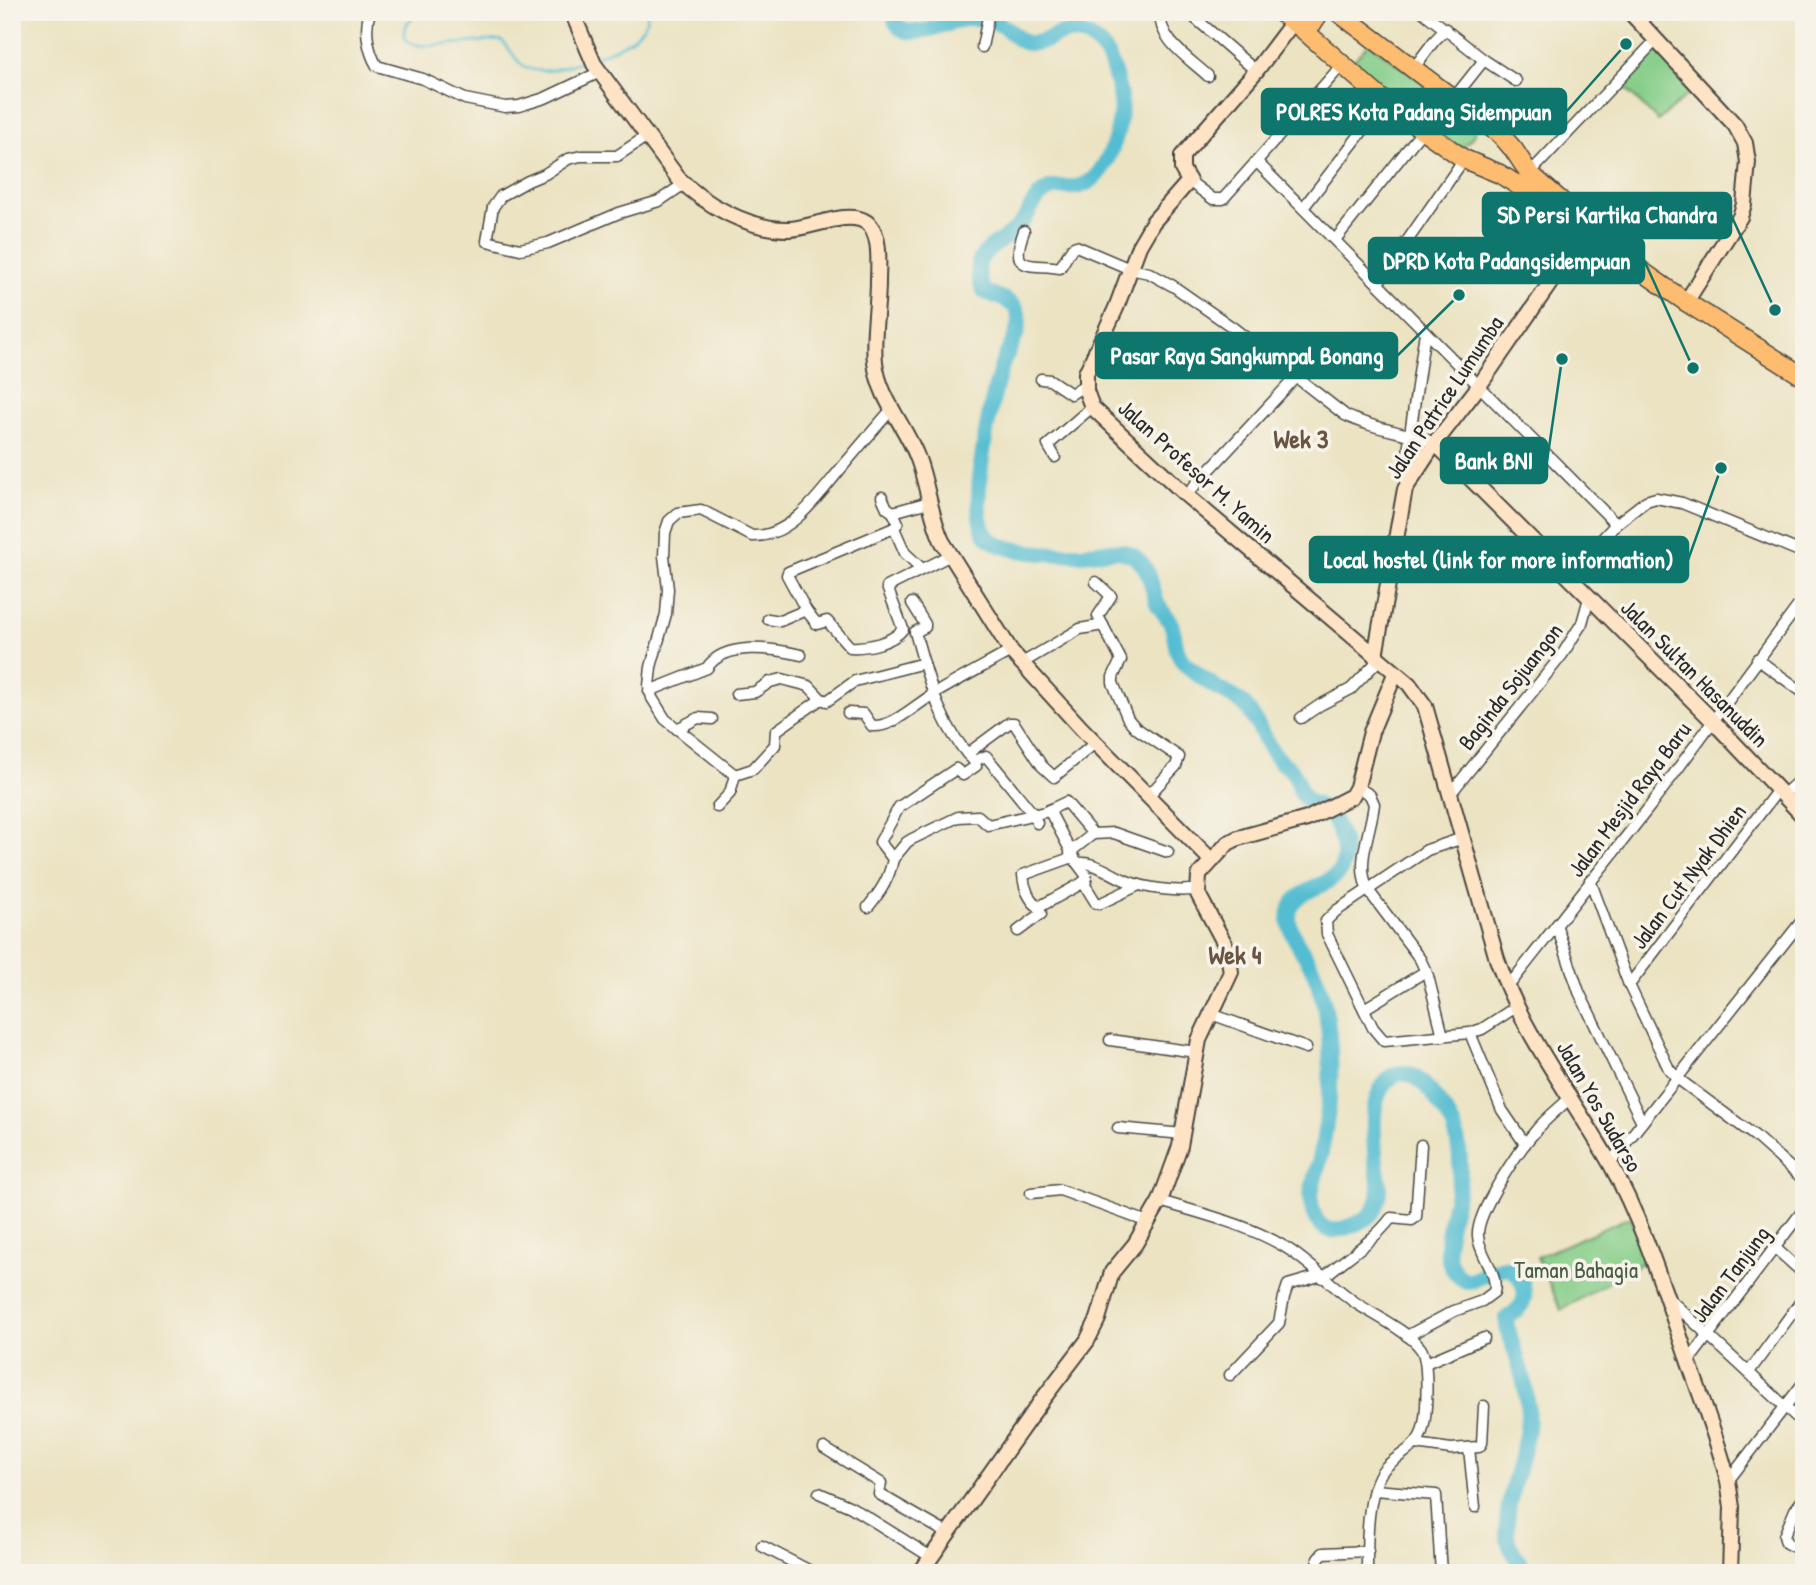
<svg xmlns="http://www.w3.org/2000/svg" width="1816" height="1585" font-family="'Patrick Hand',sans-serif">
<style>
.green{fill:#86ce89;stroke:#587c5a;stroke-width:2}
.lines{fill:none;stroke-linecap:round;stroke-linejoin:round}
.stream{stroke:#55bdd2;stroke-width:2.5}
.river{stroke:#55bdd2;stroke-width:16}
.street-casing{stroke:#484742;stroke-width:13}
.secondary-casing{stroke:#484742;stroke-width:18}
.highway-casing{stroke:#484742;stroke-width:21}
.street{stroke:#fff;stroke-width:10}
.secondary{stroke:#fee4c5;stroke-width:14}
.highway{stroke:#fdbc6f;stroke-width:18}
.labels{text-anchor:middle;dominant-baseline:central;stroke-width:7;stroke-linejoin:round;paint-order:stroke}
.street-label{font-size:23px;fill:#2b2b2b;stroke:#f7f3e8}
.park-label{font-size:23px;fill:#465c47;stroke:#f7f3e8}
.quarter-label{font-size:26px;font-weight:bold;fill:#6a5544;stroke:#f7f3e8}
.leader{fill:none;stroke:#0f766e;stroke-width:2.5}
.callout-dot{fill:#0f766e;stroke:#f7f3e8;stroke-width:2.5}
.callout{fill:#0f766e;stroke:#0f766e;stroke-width:2.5}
.callout-label{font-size:24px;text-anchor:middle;font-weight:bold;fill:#fff}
</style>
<rect width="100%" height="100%" fill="#f7f3e8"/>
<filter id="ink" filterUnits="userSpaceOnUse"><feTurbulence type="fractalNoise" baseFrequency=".0143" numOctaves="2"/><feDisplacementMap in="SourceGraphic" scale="14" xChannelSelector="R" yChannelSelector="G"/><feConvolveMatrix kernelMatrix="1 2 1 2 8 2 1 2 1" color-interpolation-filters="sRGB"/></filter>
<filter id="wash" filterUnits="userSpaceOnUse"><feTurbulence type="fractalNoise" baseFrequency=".00686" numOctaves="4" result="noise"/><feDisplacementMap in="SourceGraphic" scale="28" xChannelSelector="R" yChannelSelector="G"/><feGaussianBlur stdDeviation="1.57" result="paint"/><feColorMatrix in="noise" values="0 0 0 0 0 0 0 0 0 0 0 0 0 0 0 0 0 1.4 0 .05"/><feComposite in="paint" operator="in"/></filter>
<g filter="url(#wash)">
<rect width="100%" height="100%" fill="#ebe3c2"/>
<!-- green -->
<g class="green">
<path d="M1369 43 1475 121C1477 134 1471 141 1460 148L1347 68Z"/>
<polygon points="1655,47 1695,88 1658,121 1620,83"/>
<polygon points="1630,1217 1648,1259 1561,1310 1537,1257"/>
</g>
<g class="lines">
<!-- stream -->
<g class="stream">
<path d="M418 12C400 28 396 43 425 46L501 40C509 47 514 58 522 65 541 78 567 66 587 59"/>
<path d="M596 56C614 50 649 35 647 12"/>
</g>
<!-- river -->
<path class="river" d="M894 12C895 52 951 19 970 18 979 18 993 21 1001 25 1013 31 1017 44 1032 43 1042 43 1049 39 1057 35 1084 26 1106 45 1113 69 1116 82 1121 92 1121 106 1120 131 1107 179 1080 186 1069 189 1055 184 1044 192 1032 200 1029 216 1019 226 997 249 965 250 984 291 996 297 1014 300 1018 313 1023 332 1006 351 1001 368 991 401 968 505 985 533 997 555 1058 554 1080 554 1096 553 1116 547 1130 554 1151 565 1150 584 1157 603 1161 611 1168 617 1171 624 1177 638 1173 650 1184 663 1194 672 1206 681 1217 688 1227 694 1238 698 1246 707 1258 721 1264 742 1276 757 1281 764 1290 766 1294 774 1299 781 1298 790 1304 797 1309 804 1309 801 1317 805 1330 811 1337 825 1341 838 1360 896 1288 877 1289 919 1290 938 1307 955 1314 972 1329 1008 1332 1049 1330 1088 1329 1112 1324 1138 1319 1163 1316 1173 1312 1185 1311 1195 1310 1205 1314 1220 1322 1226 1329 1232 1336 1231 1345 1228 1358 1223 1372 1219 1377 1204 1383 1190 1378 1178 1376 1163 1374 1138 1367 1093 1393 1076 1414 1063 1434 1096 1444 1110 1459 1129 1462 1158 1459 1182 1455 1213 1430 1264 1468 1282 1480 1279 1491 1268 1504 1268 1519 1267 1528 1290 1523 1302 1520 1309 1513 1314 1507 1318V1327C1517 1359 1532 1394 1527 1428 1523 1463 1505 1497 1507 1534 1507 1549 1521 1559 1524 1573"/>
</g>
</g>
<g filter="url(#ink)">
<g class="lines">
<!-- street casing -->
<g class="street-casing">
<g id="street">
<path d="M370 12C364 29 368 51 377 66L423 79 465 99 505 107 519 106 545 98 600 72"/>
<path d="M1160 12C1158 40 1190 59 1208 76"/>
<polyline points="1188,12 1256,71"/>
<polyline points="1423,12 1484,60 1516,81"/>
<polyline points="982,47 989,12"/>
<polyline points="1413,69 1434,41 1446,29"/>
<polyline points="1453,99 1484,60"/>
<polyline points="647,136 617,156 581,156 568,159 545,174 528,181 501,196 493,207 487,241 520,249 548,243 619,213 659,201 684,184"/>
<polyline points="1257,162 1616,524"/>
<polyline points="1528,175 1656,40"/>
<polyline points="1189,181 1213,199 1223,199 1342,65"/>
<polyline points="1303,208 1385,102"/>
<path d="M1024 231C1008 274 1031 263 1060 268L1072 248 1076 246 1130 269 1149 273 1173 286 1232 327 1345 415C1372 429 1406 432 1435 443"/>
<polyline points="1335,240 1423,130"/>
<polyline points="1378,283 1464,159"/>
<polyline points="1041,379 1050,380 1071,394 1085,385"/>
<polyline points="1055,457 1048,445 1092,407"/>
<polyline points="1405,488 1410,434 1425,332"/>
<polyline points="1186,495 1295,378"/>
<polyline points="882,497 887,508 893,512"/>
<polyline points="894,528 905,553 922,569"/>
<polyline points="1568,576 1616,524 1646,501 1656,498 1682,503 1804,553"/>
<polyline points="1096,582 1111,596 1098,616 1121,660 1113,677 1113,683 1128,719 1136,728 1179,757 1176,766 1149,795"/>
<path d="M912 603 925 624V627L915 632C928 678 939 726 974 761L986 756 1034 815 1037 823"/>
<polyline points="806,610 787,575 788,572 894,528 898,523 893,512 929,502"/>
<path d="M768 619 780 621 806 610 817 624 827 621 850 647C867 648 892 643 903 629L887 587 951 555"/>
<polyline points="1757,659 1804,693"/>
<polyline points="1022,663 1080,629 1103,625"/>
<path d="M649 691 707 668C724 641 774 648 801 655"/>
<polyline points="736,694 755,692 770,682 782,679 809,686 821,699 827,701 855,681 924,663"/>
<path d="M848 713 864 714 872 726C893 728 916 704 934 694 959 679 986 665 1011 651"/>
<polyline points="1301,718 1320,705 1351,689 1375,664 1375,656"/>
<polyline points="677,729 698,718 712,719"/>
<polyline points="967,754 1009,723 1014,723 1042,766 1054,777 1095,743"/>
<polyline points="735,775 753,769 775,745 776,731 821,699"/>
<path d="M1357 787 1370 795 1374 804C1371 832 1355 863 1368 890L1420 959 1428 976 1443 1036"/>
<polyline points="1451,793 1562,655 1582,623 1589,598"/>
<polyline points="1783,795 1804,776"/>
<path d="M717 807 730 793 735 775 665 719 652 698 649 686 651 667 666 614 668 589 664 556 665 533 669 521 678 513 701 510 752 536C791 538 820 493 843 466 859 447 875 428 892 409"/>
<path d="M1049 810 1077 863C1095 861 1110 874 1127 881 1144 888 1179 893 1197 889"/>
<polyline points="1463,838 1427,850 1336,911 1326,921 1327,934 1373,1028 1384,1041 1470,1033 1482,1029 1516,1007"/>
<polyline points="1070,852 1093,834"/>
<path d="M1073 857 1023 875C1024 887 1029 901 1039 907L1086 881V875L1077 863"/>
<polyline points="893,859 907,842 912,839 958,817 978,816 988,825 1045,812 1066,802 1093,834 1114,833 1168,852"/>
<polyline points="1590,880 1629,985 1669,1069 1677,1078 1755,1136 1804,1180"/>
<polyline points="1083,882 1096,903 1099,904 1139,885"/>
<path d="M868 907C881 891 889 879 893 859L880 842 899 807 956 769 963 775 976 766 974 761"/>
<polyline points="1557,927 1579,992 1642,1122"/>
<polyline points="1018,931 1041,914 1039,907"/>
<polyline points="1629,985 1778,790"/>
<polyline points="1507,988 1651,805 1804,598"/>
<polyline points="1364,1009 1426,971"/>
<polyline points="1211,1014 1306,1048"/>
<polyline points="1470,1033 1502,1110 1525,1144"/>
<polyline points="1110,1040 1196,1052"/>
<polyline points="1118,1128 1183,1134"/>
<polyline points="1610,1163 1804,918"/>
<polyline points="1031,1193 1060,1190 1148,1222"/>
<path d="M1160 1201C1202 1214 1247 1224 1285 1247 1310 1262 1331 1286 1356 1303 1374 1315 1409 1332 1421 1349 1429 1361 1427 1413 1423 1428 1419 1449 1397 1454 1384 1469 1366 1491 1367 1545 1367 1573"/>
<polyline points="1774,1247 1804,1274"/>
<path d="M1323 1278C1344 1259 1374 1241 1391 1218L1412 1220 1416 1217 1421 1145"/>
<polyline points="1668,1298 1804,1424"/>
<path d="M1407 1336 1454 1311 1482 1301 1494 1292C1499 1273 1479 1255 1478 1236 1476 1213 1518 1151 1534 1133 1544 1120 1557 1110 1569 1099"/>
<polyline points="1688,1362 1804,1209"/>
<polyline points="1426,1363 1484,1338"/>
<polyline points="1749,1372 1804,1297"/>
<polyline points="1230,1375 1279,1323 1284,1297 1288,1285 1319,1276"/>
<polyline points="1416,1444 1451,1449 1479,1447 1482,1443 1484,1406"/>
<polyline points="824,1448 881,1483 879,1494 947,1533"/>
<polyline points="1469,1448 1475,1507"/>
<polyline points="1728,1481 1804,1382"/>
<polyline points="1374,1490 1436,1495 1441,1573"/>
<polyline points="819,1493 851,1507 931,1557"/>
<polyline points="1804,1498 1795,1510 1784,1536 1786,1543 1804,1552"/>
<polyline points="762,1546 814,1573"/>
<polyline points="1318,1573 1318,1559 1323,1553 1368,1551"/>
</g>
</g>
<!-- secondary casing -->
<g class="secondary-casing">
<g id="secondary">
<path d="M572 12 594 64 678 178C705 205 749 229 787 229 808 230 847 209 866 222 882 232 878 266 878 282 878 309 872 336 875 362 879 399 906 426 918 459 928 486 930 515 942 541L1011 651 1081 728 1211 860"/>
<polyline points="1630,12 1735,125 1745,143 1748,162 1744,204 1740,217 1686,302"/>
<path d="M1293 22 1256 71 1182 156V169L1189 181 1153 222 1139 246 1116 308 1086 373V391L1092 407 1186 495 1409 684 1425 706 1497 959C1522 1033 1571 1095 1610 1163 1644 1224 1665 1294 1688 1360 1702 1400 1718 1440 1728 1481L1732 1507 1730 1573"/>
<polyline points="1435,443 1712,720 1804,817"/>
<polyline points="1375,656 1405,489 1435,443 1479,386 1591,224"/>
<polyline points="920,1573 1042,1400 1087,1341 1098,1319 1112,1272 1135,1244 1160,1201 1180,1146 1199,1040 1231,972 1227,948 1198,894 1199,875 1228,843 1238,838 1307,819 1352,796 1357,787 1371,732 1395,674"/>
</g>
</g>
<!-- highway casing -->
<g class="highway-casing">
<g id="highway">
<polyline points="1280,12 1300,27 1385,102 1423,130 1464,159 1500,174 1536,197 1686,302 1804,377"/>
<polyline points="1338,12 1500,134 1514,150 1529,173 1561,201"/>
<polyline points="1300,27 1312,24 1320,12"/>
</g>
</g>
<!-- street -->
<use href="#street" class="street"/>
<!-- secondary -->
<use href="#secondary" class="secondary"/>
<!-- highway -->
<use href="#highway" class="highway"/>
</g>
</g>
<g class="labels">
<!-- street labels -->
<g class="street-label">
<text transform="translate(1444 397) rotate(-56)">Jalan Patrice Lumumba</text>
<text transform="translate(1197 471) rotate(42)">Jalan Profesor M. Yamin</text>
<text transform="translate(1695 673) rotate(45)">Jalan Sultan Hasanuddin</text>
<text transform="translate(1510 686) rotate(-52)">Baginda Sojuangon</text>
<text transform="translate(1629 799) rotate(-53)">Jalan Mesjid Raya Baru</text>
<text transform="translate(1688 876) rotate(-53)">Jalan Cut Nyak Dhien</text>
<text transform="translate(1600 1106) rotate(60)">Jalan Yos Sudarso</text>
<text transform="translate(1730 1274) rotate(-53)">Jalan Tanjung</text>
</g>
<!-- park labels -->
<g class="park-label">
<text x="1576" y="1269">Taman Bahagia</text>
</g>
<!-- quarter labels -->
<g class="quarter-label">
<text x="1301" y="438">Wek 3</text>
<text x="1235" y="954">Wek 4</text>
</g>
</g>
<!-- callouts -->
<path class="leader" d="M1626 44L1566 112M1775 310L1731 215M1693 368L1644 260M1459 295L1397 356M1562 359L1547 461M1721 468L1688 560"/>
<g class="callout-dot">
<circle cx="1626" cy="44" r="7"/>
<circle cx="1775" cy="310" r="7"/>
<circle cx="1693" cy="368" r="7"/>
<circle cx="1459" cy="295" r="7"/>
<circle cx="1562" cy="359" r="7"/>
<circle cx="1721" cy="468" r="7"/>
</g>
<g class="callout">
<rect x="1262" y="89" width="304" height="45" rx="7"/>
<rect x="1483" y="193" width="248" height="45" rx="7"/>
<rect x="1369" y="238" width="275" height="45" rx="7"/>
<rect x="1096" y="333" width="301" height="45" rx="7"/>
<rect x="1441" y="438" width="106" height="45" rx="7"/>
<rect x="1310" y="537" width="378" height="45" rx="7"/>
</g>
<g class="callout-label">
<text x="1414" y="120">POLRES Kota Padang Sidempuan</text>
<text x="1607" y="223">SD Persi Kartika Chandra</text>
<text x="1507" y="269">DPRD Kota Padangsidempuan</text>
<text x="1247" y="364">Pasar Raya Sangkumpal Bonang</text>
<text x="1494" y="469">Bank BNI</text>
<text x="1499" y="568">Local hostel (link for more information)</text>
</g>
<!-- margin -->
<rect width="1816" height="1585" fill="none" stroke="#f7f3e8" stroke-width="42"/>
</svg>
